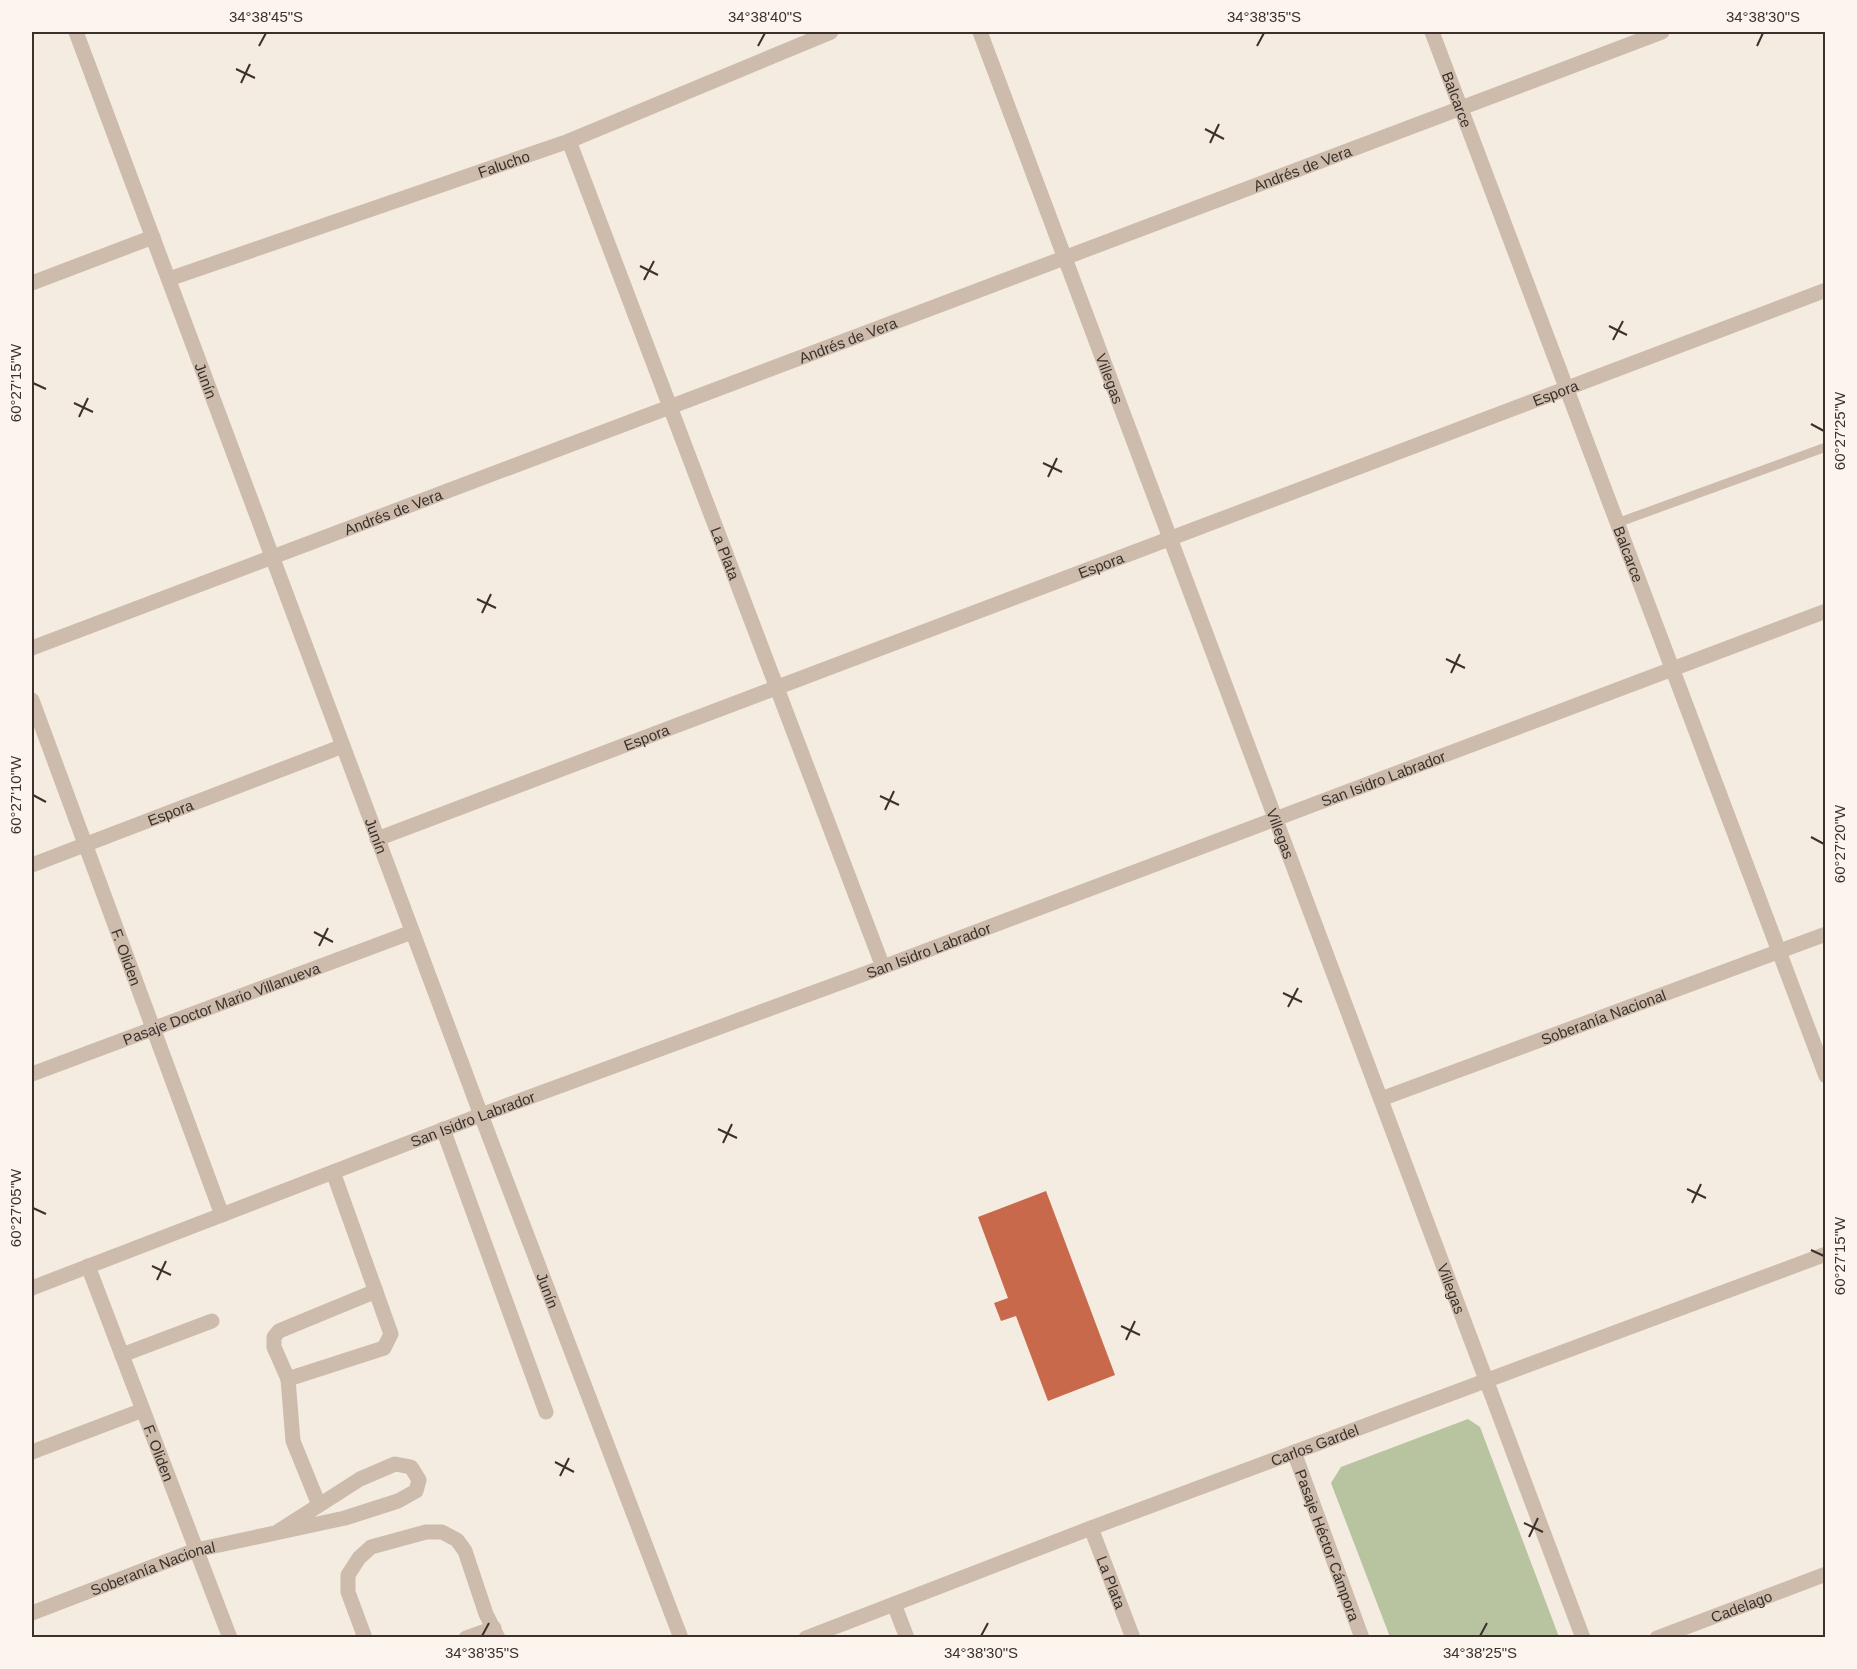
<svg xmlns="http://www.w3.org/2000/svg" width="1857" height="1669" font-family="Arial,sans-serif">
<style>
.green{fill:#b8c4a0}
.building{fill:#c8694b}
.lines{fill:none;stroke-linecap:round;stroke-linejoin:round}
.lane{stroke:#cdbbac;stroke-width:9}
.street{stroke:#cdbbac;stroke-width:15}
.ticks{fill:none;stroke:#3b302b;stroke-width:2}
.labels{text-anchor:middle;dominant-baseline:central;stroke-width:6;stroke-linejoin:round;paint-order:stroke}
.street-label{font-size:15px;fill:#3b302b;stroke:#fbf5ee}
.neatline{fill:none;stroke:#3b302b;stroke-width:2}
.ticks-label{font-size:15px;text-anchor:middle;fill:#3b302b}
</style>
<rect width="100%" height="100%" fill="#f4ebe1"/>
<!-- green -->
<polygon class="green" points="1468,1419 1480,1427 1559,1637 1390,1637 1331,1483 1341,1467"/>
<!-- building -->
<polygon class="building" points="1046,1191 1115,1375 1048,1401 1016,1316 1001,1321 994,1303 1008,1298 978,1217"/>
<g class="lines">
<!-- lane -->
<polyline class="lane" points="1617,523 1826,447"/>
<!-- street -->
<g class="street">
<path id="s1" d="M76 32 481 1115 681 1638"/>
<path id="s2" d="M980 32 1583 1638"/>
<path id="s3" d="M1432 32 1826 1076"/>
<path id="s4" d="M569 141 883 967"/>
<path id="s5" d="M169 279 569 141 831 32"/>
<polyline points="32,283 153,237"/>
<path id="s6" d="M32 648 1662 32"/>
<path id="s7" d="M32 700 222 1215"/>
<path id="s8" d="M377 839 1826 290"/>
<path id="s9" d="M32 865 343 746"/>
<path id="s10" d="M32 1074 412 932"/>
<path id="s11" d="M1381 1099 1826 934"/>
<polyline points="443,1129 546,1412"/>
<path id="s12" d="M88 1266 230 1638"/>
<path id="s13" d="M32 1288 481 1115 883 967 1826 611"/>
<polyline points="122,1355 212,1321"/>
<polyline points="288,1379 384,1348 391,1334 333,1172"/>
<polyline points="32,1452 143,1410"/>
<path id="s14" d="M1294 1452 1362 1638"/>
<polyline points="319,1505 293,1441 288,1379 274,1347 274,1337 279,1331 376,1291"/>
<path id="s15" d="M1091 1528 1133 1638"/>
<polyline points="894,1604 907,1638"/>
<path id="s16" d="M32 1613 196 1550 345 1518 398 1501 416 1491 419 1480 411 1467 395 1464 360 1479 277 1532"/>
<polyline points="365,1638 348,1592 348,1575 359,1558 371,1547 426,1532 442,1532 457,1540 465,1551 486,1614 498,1638"/>
<polyline points="466,1638 494,1628"/>
<path id="s17" d="M806 1638 1091 1528 1826 1254"/>
<path id="s18" d="M1657 1638 1826 1574"/>
</g>
</g>
<!-- ticks -->
<path class="ticks" d="M259 46 266 33M758 46 765 33M1257 46 1264 33M1757 46 1763 33M236 69 255 78M241 83 250 64M1205 129 1224 139M1210 143 1219 124M640 266 658 275M644 280 654 261M1609 326 1627 335M1613 340 1623 321M33 383 46 389M74 403 93 412M79 417 88 398M1811 424 1824 431M1043 463 1062 472M1048 477 1057 458M477 599 496 608M482 613 491 594M1446 659 1465 668M1451 673 1460 654M33 795 46 802M880 796 899 805M885 810 894 791M1811 837 1824 844M314 932 333 942M319 946 328 928M1283 993 1302 1002M1288 1007 1298 988M718 1129 737 1138M723 1143 732 1124M1687 1189 1706 1198M1692 1203 1701 1184M33 1208 46 1214M1811 1250 1824 1256M152 1266 171 1275M157 1280 166 1261M1121 1326 1140 1335M1126 1340 1135 1321M555 1462 574 1472M560 1476 569 1458M1524 1523 1543 1532M1529 1537 1538 1518M482 1636 489 1623M981 1636 988 1623M1480 1636 1487 1623"/>
<g class="labels">
<!-- street labels -->
<g class="street-label">
<text stroke="none"><textPath href="#s3" startOffset="72">Balcarce</textPath></text>
<text stroke="none"><textPath href="#s5" startOffset="354">Falucho</textPath></text>
<text stroke="none"><textPath href="#s6" startOffset="1358">Andrés de Vera</textPath></text>
<text stroke="none"><textPath href="#s6" startOffset="872">Andrés de Vera</textPath></text>
<text stroke="none"><textPath href="#s2" startOffset="370">Villegas</textPath></text>
<text stroke="none"><textPath href="#s1" startOffset="372">Junín</textPath></text>
<text stroke="none"><textPath href="#s8" startOffset="1260">Espora</textPath></text>
<text stroke="none"><textPath href="#s6" startOffset="386">Andrés de Vera</textPath></text>
<text stroke="none"><textPath href="#s4" startOffset="441">La Plata</textPath></text>
<text stroke="none"><textPath href="#s3" startOffset="558">Balcarce</textPath></text>
<text stroke="none"><textPath href="#s8" startOffset="774">Espora</textPath></text>
<text stroke="none"><textPath href="#s8" startOffset="288">Espora</textPath></text>
<text stroke="none"><textPath href="#s13" startOffset="1444">San Isidro Labrador</textPath></text>
<text stroke="none"><textPath href="#s9" startOffset="148">Espora</textPath></text>
<text stroke="none"><textPath href="#s2" startOffset="856">Villegas</textPath></text>
<text stroke="none"><textPath href="#s1" startOffset="858">Junín</textPath></text>
<text stroke="none"><textPath href="#s13" startOffset="958">San Isidro Labrador</textPath></text>
<text stroke="none"><textPath href="#s7" startOffset="274">F. Oliden</textPath></text>
<text stroke="none"><textPath href="#s10" startOffset="202">Pasaje Doctor Mario Villanueva</textPath></text>
<text stroke="none"><textPath href="#s11" startOffset="237">Soberanía Nacional</textPath></text>
<text stroke="none"><textPath href="#s13" startOffset="472">San Isidro Labrador</textPath></text>
<text stroke="none"><textPath href="#s2" startOffset="1342">Villegas</textPath></text>
<text stroke="none"><textPath href="#s1" startOffset="1344">Junín</textPath></text>
<text stroke="none"><textPath href="#s17" startOffset="544">Carlos Gardel</textPath></text>
<text stroke="none"><textPath href="#s12" startOffset="200">F. Oliden</textPath></text>
<text stroke="none"><textPath href="#s14" startOffset="99">Pasaje Héctor Cámpora</textPath></text>
<text stroke="none"><textPath href="#s16" startOffset="129">Soberanía Nacional</textPath></text>
<text stroke="none"><textPath href="#s15" startOffset="58">La Plata</textPath></text>
<text stroke="none"><textPath href="#s18" startOffset="90">Cadelago</textPath></text>
</g>
</g>
<!-- border -->
<rect width="1857" height="1669" fill="none" stroke="#fbf5ee" stroke-width="66"/>
<rect x="33" y="33" width="1791" height="1603" class="neatline"/>
<g class="ticks-label">
<text x="266" y="22">34°38'45"S</text>
<text x="765" y="22">34°38'40"S</text>
<text x="1264" y="22">34°38'35"S</text>
<text x="1763" y="22">34°38'30"S</text>
<text transform="translate(16 383) rotate(-90)" y="5">60°27'15"W</text>
<text transform="translate(1840 431) rotate(-90)" y="5">60°27'25"W</text>
<text transform="translate(16 795) rotate(-90)" y="5">60°27'10"W</text>
<text transform="translate(1840 844) rotate(-90)" y="5">60°27'20"W</text>
<text transform="translate(16 1208) rotate(-90)" y="5">60°27'05"W</text>
<text transform="translate(1840 1256) rotate(-90)" y="5">60°27'15"W</text>
<text x="482" y="1658">34°38'35"S</text>
<text x="981" y="1658">34°38'30"S</text>
<text x="1480" y="1658">34°38'25"S</text>
</g>
</svg>
